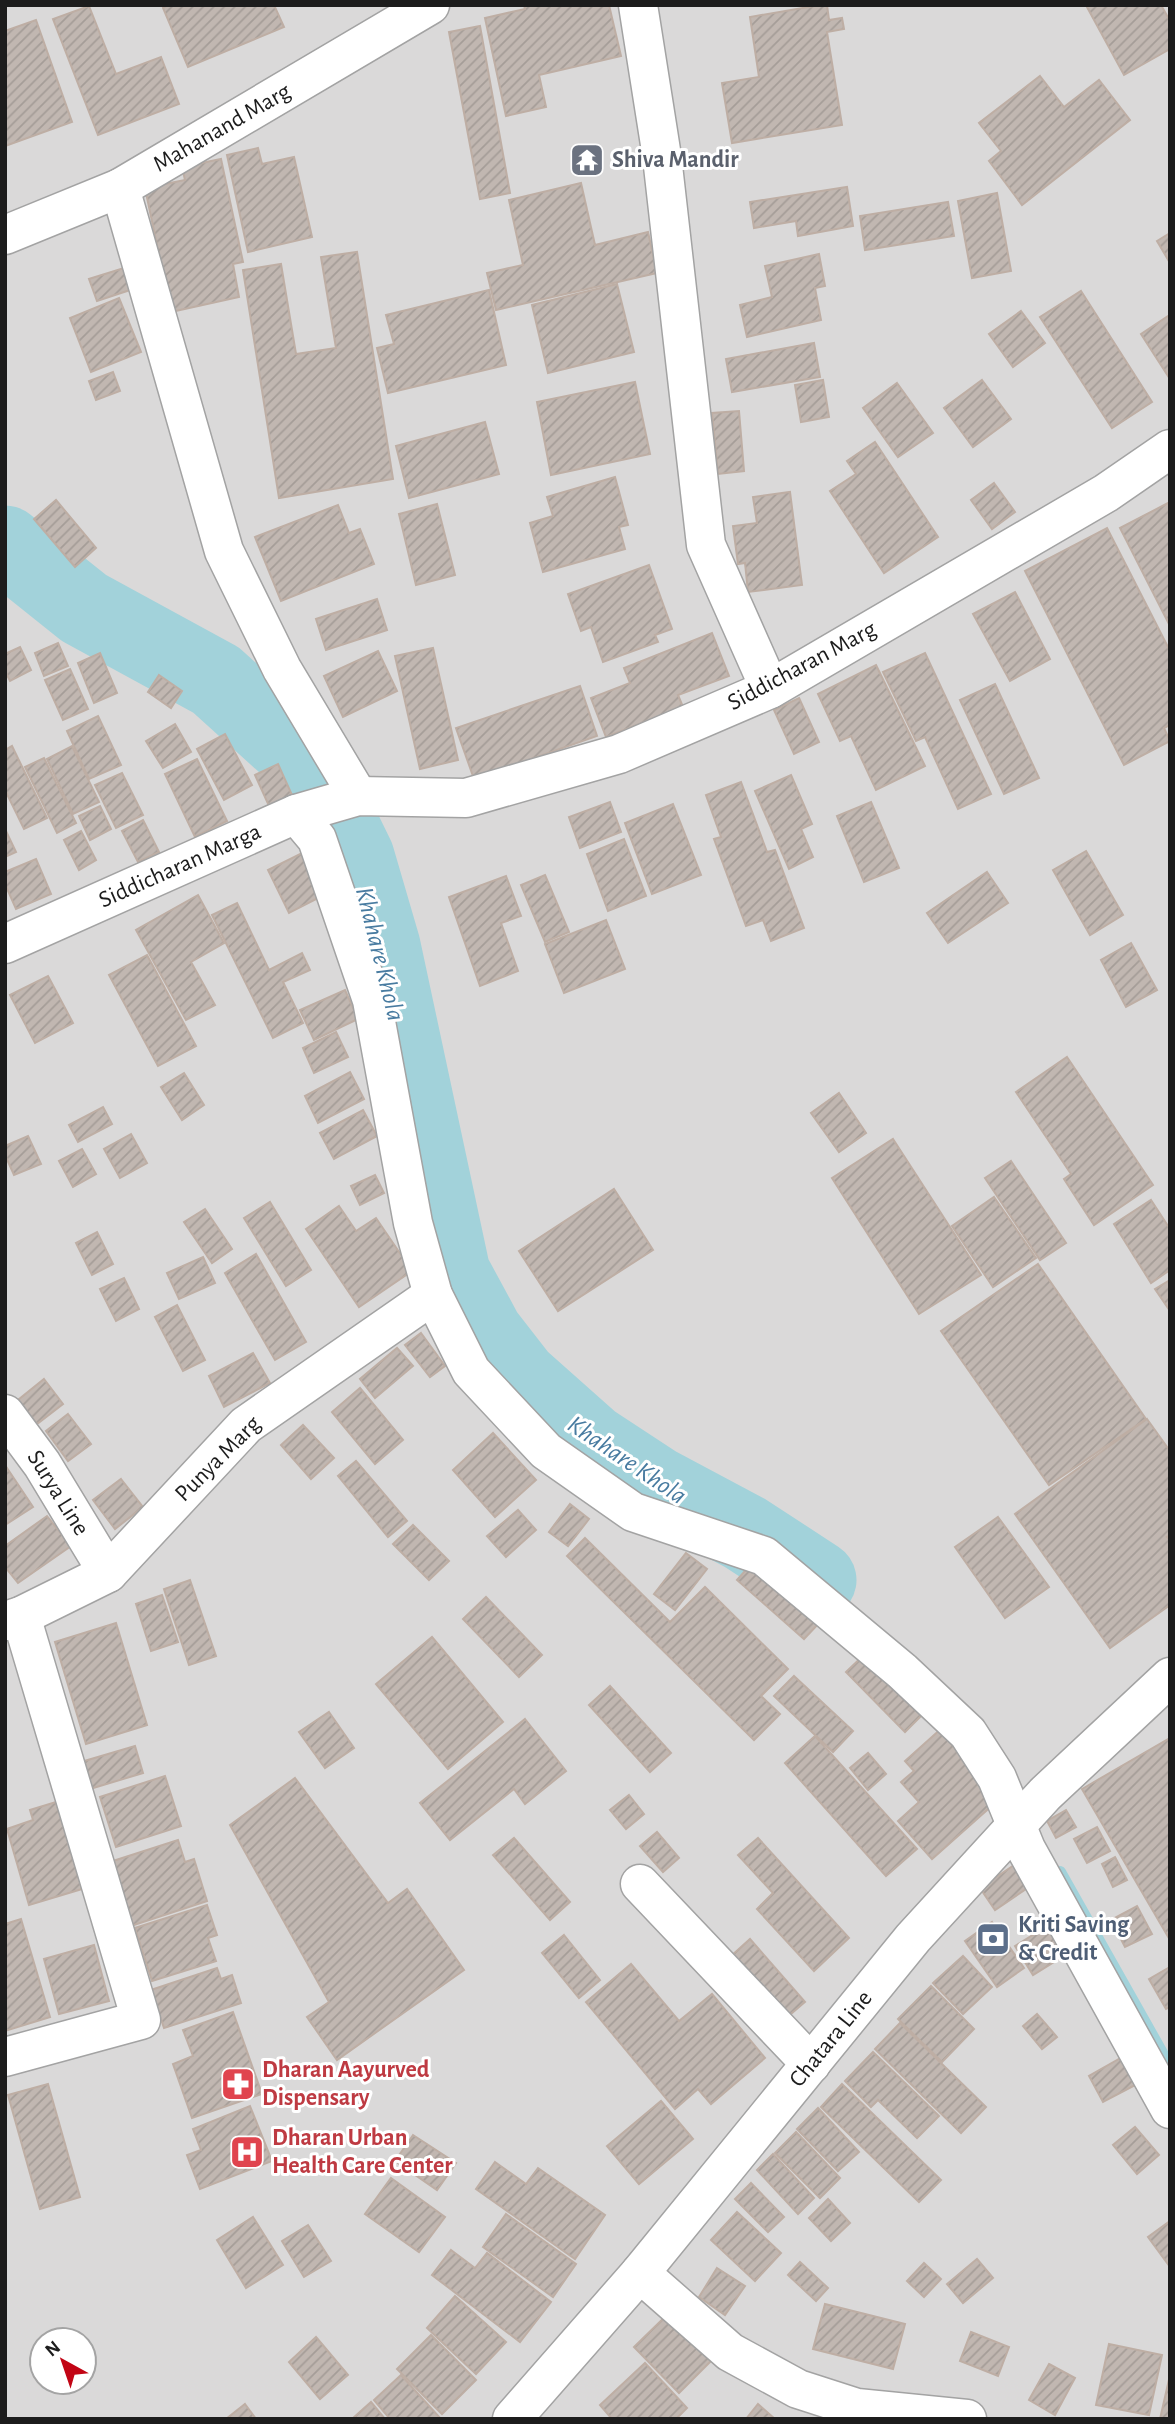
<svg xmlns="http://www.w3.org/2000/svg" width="1175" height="2424" font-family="'Alegreya Sans',sans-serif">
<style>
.residential{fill:#dad9d9;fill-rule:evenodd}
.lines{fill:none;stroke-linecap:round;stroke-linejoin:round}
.stream{stroke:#a2d2da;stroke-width:12}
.river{stroke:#a2d2da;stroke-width:79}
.building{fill:url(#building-hatch);stroke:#beaea4;stroke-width:2}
.street-casing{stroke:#a3a3a3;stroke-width:41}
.street{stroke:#fff;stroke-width:38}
.labels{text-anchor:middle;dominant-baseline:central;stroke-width:6;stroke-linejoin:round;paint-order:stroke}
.street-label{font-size:24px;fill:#1c1c1c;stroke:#fff}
.worship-label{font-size:24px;font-weight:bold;fill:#5b616d;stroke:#fff;text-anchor:start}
.service-label{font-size:24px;font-weight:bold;fill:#4e5e75;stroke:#fff;text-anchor:start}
.health-label{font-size:24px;font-weight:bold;fill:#be3a42;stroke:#fff;text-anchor:start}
.water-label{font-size:26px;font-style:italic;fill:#487ba0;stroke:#fff}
</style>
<defs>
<pattern id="building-hatch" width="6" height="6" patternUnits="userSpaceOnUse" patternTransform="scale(1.75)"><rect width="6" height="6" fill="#c1b7b1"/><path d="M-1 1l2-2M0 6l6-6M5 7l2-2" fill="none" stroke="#a59d98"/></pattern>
</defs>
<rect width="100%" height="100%" fill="#ede8e1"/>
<!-- residential -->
<path class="residential" d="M5 5H1170V2419H5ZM42 2340H84V2382H42Z"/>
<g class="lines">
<!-- stream -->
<polyline class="stream" points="1060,1872 1170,2067"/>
<!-- river -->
<polyline class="river" points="5,545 84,608 216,680 310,765 355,857 381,946 451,1273 484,1334 519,1379 591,1443 655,1485 745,1533 817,1580"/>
</g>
<!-- building -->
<g class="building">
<polygon points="168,5 274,5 284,27 188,67 163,8"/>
<polygon points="524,5 609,5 621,56 539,75 546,107 506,116 485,18 525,9"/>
<polygon points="820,5 827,5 829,20 842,18 844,29 827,32 842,125 732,143 722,83 759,77 750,17"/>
<polygon points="1090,5 1161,5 1170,21 1170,49 1124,75 1087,7"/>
<polygon points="89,6 116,74 161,57 179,104 98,135 53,19"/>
<polygon points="36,20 72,122 5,146 5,31"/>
<polygon points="480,26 510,193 480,199 449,32"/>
<polygon points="1040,76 1064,107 1099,80 1130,120 1022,205 989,161 1001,151 979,123"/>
<polygon points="258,148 262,164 294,157 312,237 248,252 227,155"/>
<polygon points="221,159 243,262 233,264 239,297 171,312 145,188 185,180 182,167"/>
<polygon points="581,183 595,245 648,232 657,273 496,310 487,273 523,265 509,200"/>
<polygon points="847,187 853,226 798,236 796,221 754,228 750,202"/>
<polygon points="997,193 1011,271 972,278 958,201"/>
<polygon points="948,202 954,236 865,250 860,216"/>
<polygon points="1170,233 1170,263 1157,241"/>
<polygon points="357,252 393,479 279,498 243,270 281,264 296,354 336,348 321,257"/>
<polygon points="819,254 825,286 815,288 821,320 747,337 740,305 772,297 765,266"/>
<polygon points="124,268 130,290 97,301 89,279"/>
<polygon points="617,284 634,352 548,373 532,305"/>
<polygon points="489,290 506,365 388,393 377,348 394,344 386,315"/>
<polygon points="1081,291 1152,402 1112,428 1040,317"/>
<polygon points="119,298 141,352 91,372 70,318"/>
<polygon points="1021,311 1045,343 1013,367 989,334"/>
<polygon points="1168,316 1170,318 1170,379 1141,334"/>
<polygon points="814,343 820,377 732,392 726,359"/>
<polygon points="113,372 120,391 96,400 89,381"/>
<polygon points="823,380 829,417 801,422 795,385"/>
<polygon points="982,380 1011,419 973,447 944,408"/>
<polygon points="635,382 650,454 551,475 537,402"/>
<polygon points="897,383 933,433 898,457 863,408"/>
<polygon points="739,411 744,471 718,474 712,413"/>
<polygon points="485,422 499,474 409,498 396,446"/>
<polygon points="875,442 938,537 884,573 830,491 856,474 847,461"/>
<polygon points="615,477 628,525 619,527 625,549 543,572 530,523 553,516 547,497"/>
<polygon points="994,483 1015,512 992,529 971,500"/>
<polygon points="790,492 802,585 748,592 745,563 738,564 733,526 757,523 753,497"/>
<polygon points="56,500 96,548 75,567 34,519"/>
<polygon points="1170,502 1170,626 1120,528"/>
<polygon points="437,504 455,575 416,585 399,514"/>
<polygon points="338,505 349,533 360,529 374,564 281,601 255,537"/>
<polygon points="1107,528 1170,651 1170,725 1164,728 1170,741 1124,765 1025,571"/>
<polygon points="649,565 672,629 655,635 658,642 603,662 591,627 581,631 568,594"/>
<polygon points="1015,592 1050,659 1010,681 973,614"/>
<polygon points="377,599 387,630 326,650 316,619"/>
<polygon points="712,633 729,676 678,695 683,707 606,737 591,698 630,683 624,668"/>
<polygon points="58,643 68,666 44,676 35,653"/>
<polygon points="20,647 31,670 10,681 5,671 5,654"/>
<polygon points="433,648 458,760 420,769 395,656"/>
<polygon points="378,651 397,691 343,717 324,676"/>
<polygon points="100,653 117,693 94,703 78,663"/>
<polygon points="925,653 991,794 958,809 925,737 916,741 883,672"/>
<polygon points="876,665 925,766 876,790 851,736 840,741 818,694"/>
<polygon points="70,669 88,709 63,720 45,680"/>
<polygon points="159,675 182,691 171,708 148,692"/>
<polygon points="995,684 1039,778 1004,794 960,700"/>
<polygon points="580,686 597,736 474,779 456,728"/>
<polygon points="799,698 819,742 794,754 774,710"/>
<polygon points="98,716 121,765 89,779 67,731"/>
<polygon points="175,724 191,752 163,768 146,741"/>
<polygon points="225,734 252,785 224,800 197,749"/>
<polygon points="12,746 47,818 24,829 5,790 5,750"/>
<polygon points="72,746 99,802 73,814 47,759"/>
<polygon points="44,758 76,823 57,833 25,767"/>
<polygon points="197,759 227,821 195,837 165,774"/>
<polygon points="278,764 292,795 269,806 255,775"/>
<polygon points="122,773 143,815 116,828 95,785"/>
<polygon points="791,775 812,824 801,829 813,857 789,869 755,791"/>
<polygon points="741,782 767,852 775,850 804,928 771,941 763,920 746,926 714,839 721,837 706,795"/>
<polygon points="610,802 621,832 580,848 569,817"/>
<polygon points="871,802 899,868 864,882 837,816"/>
<polygon points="673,804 701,875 652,894 625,823"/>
<polygon points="100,806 111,829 90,840 79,816"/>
<polygon points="143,820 159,852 138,862 122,831"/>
<polygon points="5,829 16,852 5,857"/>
<polygon points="81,831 96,860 79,870 64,840"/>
<polygon points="624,839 646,896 608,911 587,854"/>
<polygon points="1086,851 1123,915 1090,935 1053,870"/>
<polygon points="302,853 322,896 289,913 268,870"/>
<polygon points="36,859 51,894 16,909 5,884 5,872"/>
<polygon points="987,872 1008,903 948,943 927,913"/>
<polygon points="545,875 569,932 545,942 521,885"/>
<polygon points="506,876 521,916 501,923 518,971 480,986 449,897"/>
<polygon points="198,895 224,943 191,962 215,1005 186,1020 136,930"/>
<polygon points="237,903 269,970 302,953 310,970 283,982 303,1023 273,1038 212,915"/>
<polygon points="606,920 625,969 564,993 545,944"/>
<polygon points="1131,943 1157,990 1126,1007 1101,960"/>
<polygon points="147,955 196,1046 158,1066 109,975"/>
<polygon points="48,976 73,1023 35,1043 10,995"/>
<polygon points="345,990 358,1019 314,1040 300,1010"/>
<polygon points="336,1032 348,1057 314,1073 303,1048"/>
<polygon points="1067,1057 1153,1185 1094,1225 1064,1179 1071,1174 1016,1092"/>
<polygon points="350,1072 364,1099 318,1123 305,1096"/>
<polygon points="184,1073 204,1105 182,1120 161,1087"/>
<polygon points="839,1093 866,1133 839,1152 811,1113"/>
<polygon points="103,1107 112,1124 78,1142 69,1125"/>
<polygon points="363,1110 377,1136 334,1159 320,1133"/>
<polygon points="131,1134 147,1163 120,1178 104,1149"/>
<polygon points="28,1136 41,1164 14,1175 5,1155 5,1146"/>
<polygon points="893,1139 981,1275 919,1314 832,1178"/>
<polygon points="82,1149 96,1174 73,1187 59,1161"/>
<polygon points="1011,1161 1066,1243 1040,1260 985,1178"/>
<polygon points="375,1175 384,1193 360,1205 351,1186"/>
<polygon points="614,1189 653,1250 558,1311 519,1251"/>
<polygon points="994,1197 1036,1258 993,1287 952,1226"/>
<polygon points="1151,1200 1170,1229 1170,1270 1151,1283 1114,1224"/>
<polygon points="270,1202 311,1270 286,1286 244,1218"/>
<polygon points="339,1206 356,1231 376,1218 412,1271 359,1307 306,1229"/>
<polygon points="205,1209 232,1249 212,1263 184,1222"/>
<polygon points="97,1232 113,1264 92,1275 76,1243"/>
<polygon points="256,1254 306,1342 275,1360 225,1273"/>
<polygon points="203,1257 215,1283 179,1299 167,1273"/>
<polygon points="1038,1264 1146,1419 1049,1485 941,1331"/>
<polygon points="124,1278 139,1309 116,1321 100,1289"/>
<polygon points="1170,1280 1170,1311 1155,1289"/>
<polygon points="177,1305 205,1360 183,1371 155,1317"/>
<polygon points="421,1333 445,1366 430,1377 405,1345"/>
<polygon points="397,1348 413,1366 375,1398 360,1379"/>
<polygon points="253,1353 270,1383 224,1407 209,1376"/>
<polygon points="44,1379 63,1404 37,1424 18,1400"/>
<polygon points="360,1388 403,1440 375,1464 332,1412"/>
<polygon points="68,1414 91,1444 68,1461 46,1431"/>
<polygon points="1147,1419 1170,1451 1170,1535 1167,1537 1170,1540 1170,1605 1110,1648 1015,1514"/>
<polygon points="303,1425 334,1458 311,1479 281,1445"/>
<polygon points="493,1433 536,1480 495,1517 453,1470"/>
<polygon points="356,1461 407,1521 388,1537 338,1476"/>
<polygon points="5,1465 33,1507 5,1525"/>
<polygon points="121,1479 143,1507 115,1529 93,1500"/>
<polygon points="570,1504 589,1519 568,1546 549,1532"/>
<polygon points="518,1510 536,1530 506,1557 487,1536"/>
<polygon points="47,1516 71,1546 18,1583 5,1567 5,1546"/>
<polygon points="998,1517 1049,1587 1005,1618 955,1547"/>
<polygon points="413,1525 449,1561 429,1580 393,1544"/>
<polygon points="585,1538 670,1622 705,1587 788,1669 761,1696 780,1714 754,1740 567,1556"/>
<polygon points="686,1553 707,1569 675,1610 654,1594"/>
<polygon points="753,1562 820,1622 804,1639 737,1580"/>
<polygon points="190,1580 216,1656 189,1665 164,1589"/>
<polygon points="162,1595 178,1642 151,1651 136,1604"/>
<polygon points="486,1597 542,1655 519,1677 463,1619"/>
<polygon points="116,1623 147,1725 86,1744 55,1642"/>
<polygon points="432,1637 503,1722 448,1769 376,1684"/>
<polygon points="866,1653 925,1712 905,1732 846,1672"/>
<polygon points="794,1676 853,1731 833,1752 774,1696"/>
<polygon points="610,1686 671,1753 650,1772 589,1705"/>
<polygon points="329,1712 354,1748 325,1768 299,1732"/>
<polygon points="525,1719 566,1771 525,1804 514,1789 450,1840 420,1803"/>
<polygon points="942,1728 1003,1796 932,1859 898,1821 919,1802 901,1782 914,1771 905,1761"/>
<polygon points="815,1736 917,1849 886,1876 785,1763"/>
<polygon points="1170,1738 1170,1940 1082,1789"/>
<polygon points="135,1746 143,1773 90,1789 81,1762"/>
<polygon points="868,1753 886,1774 868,1790 850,1768"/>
<polygon points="165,1776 181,1826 116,1847 100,1797"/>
<polygon points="295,1778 388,1903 407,1889 464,1970 337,2060 307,2017 329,2002 230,1825"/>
<polygon points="629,1795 644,1814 626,1829 610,1810"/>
<polygon points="56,1802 82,1889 29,1905 7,1829 33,1820 30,1810"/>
<polygon points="1066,1810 1076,1827 1056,1838 1047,1821"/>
<polygon points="1097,1827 1110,1851 1087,1863 1074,1839"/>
<polygon points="657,1832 679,1858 663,1872 640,1846"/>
<polygon points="514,1838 570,1902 550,1920 493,1855"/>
<polygon points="758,1838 849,1938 814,1971 757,1909 773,1893 738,1855"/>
<polygon points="178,1840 185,1862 194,1859 207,1901 131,1926 110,1862"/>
<polygon points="1115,1857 1127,1880 1113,1887 1102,1864"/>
<polygon points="1020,1861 1035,1883 995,1910 980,1888"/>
<polygon points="207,1905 217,1935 208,1938 216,1961 152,1981 135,1928"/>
<polygon points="1137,1906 1152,1934 1125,1947 1111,1920"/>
<polygon points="21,1919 50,2017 5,2031 5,1924"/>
<polygon points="992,1922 1024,1968 997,1987 965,1941"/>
<polygon points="1049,1925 1067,1954 1033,1975 1015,1946"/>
<polygon points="564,1935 600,1980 579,1998 542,1953"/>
<polygon points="750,1939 805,2002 785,2019 731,1956"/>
<polygon points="94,1945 109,2001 59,2014 44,1959"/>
<polygon points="963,1956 992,1987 963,2014 933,1983"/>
<polygon points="631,1964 679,2021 712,1994 765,2058 711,2104 698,2089 675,2109 586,2002"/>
<polygon points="1170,1967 1170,2007 1166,2009 1149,1979"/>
<polygon points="217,1968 221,1979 232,1975 241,2003 164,2028 151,1990"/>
<polygon points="931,1986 974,2029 942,2062 898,2019"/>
<polygon points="233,2012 262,2094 192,2118 173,2064 193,2056 183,2030"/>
<polygon points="1037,2014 1057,2037 1042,2049 1023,2026"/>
<polygon points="900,2023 986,2107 961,2133 875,2049"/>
<polygon points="873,2052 939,2116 917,2138 878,2100 871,2107 845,2081"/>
<polygon points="1124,2056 1139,2083 1103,2102 1089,2076"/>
<polygon points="48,2084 80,2197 40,2209 8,2095"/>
<polygon points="842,2084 941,2180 919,2202 821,2107"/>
<polygon points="661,2101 693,2139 639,2184 607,2146"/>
<polygon points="250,2106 272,2161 200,2189 187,2155 201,2150 193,2129"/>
<polygon points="818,2108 859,2152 838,2171 797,2129"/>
<polygon points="1135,2127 1159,2155 1137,2174 1113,2145"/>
<polygon points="796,2132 840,2178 820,2198 775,2153"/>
<polygon points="413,2135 456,2163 437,2190 395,2161"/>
<polygon points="773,2154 814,2198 798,2214 757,2170"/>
<polygon points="495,2162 526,2184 538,2168 605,2215 575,2259 476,2189"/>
<polygon points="391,2178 445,2217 419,2252 365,2214"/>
<polygon points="751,2183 784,2217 768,2232 735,2199"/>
<polygon points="828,2199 850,2223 831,2241 809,2218"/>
<polygon points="737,2212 781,2253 755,2281 711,2240"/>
<polygon points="506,2214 576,2264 553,2297 483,2247"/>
<polygon points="253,2217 283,2265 246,2288 217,2240"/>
<polygon points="1170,2221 1170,2267 1148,2237"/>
<polygon points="308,2225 331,2261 304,2277 282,2241"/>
<polygon points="451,2250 475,2268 487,2253 551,2302 520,2342 432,2275"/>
<polygon points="977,2259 993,2278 963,2303 947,2284"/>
<polygon points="800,2262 828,2288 816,2301 788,2275"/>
<polygon points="924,2263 941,2279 924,2297 907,2281"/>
<polygon points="717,2268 745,2286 725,2315 699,2297"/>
<polygon points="455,2296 506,2342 476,2374 427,2328"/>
<polygon points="825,2304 905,2324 893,2369 813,2349"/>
<polygon points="669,2313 713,2359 679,2393 634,2347"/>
<polygon points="971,2332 1009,2347 998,2376 960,2361"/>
<polygon points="431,2335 476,2380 442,2414 397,2369"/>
<polygon points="316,2337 348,2375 320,2399 289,2362"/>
<polygon points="1109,2344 1162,2355 1149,2415 1096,2405"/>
<polygon points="645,2363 687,2408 676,2419 612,2419 600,2405"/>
<polygon points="1049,2364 1075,2378 1055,2415 1029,2400"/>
<polygon points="401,2375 441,2419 390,2419 374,2400"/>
<polygon points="1170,2375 1170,2419 1160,2419"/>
<polygon points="371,2402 385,2419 352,2419"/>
<polygon points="245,2404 256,2419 226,2419"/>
<polygon points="758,2404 775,2419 746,2419"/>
</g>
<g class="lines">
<!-- street casing -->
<g class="street-casing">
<g id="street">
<polyline points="638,5 662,157 706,545 770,689"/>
<polyline points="120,188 224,551 282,669 358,796"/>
<polyline points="5,235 120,188 430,5"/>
<polyline points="296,814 317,839 372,1000 413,1223 433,1295 471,1371 546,1451 633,1512 764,1556 902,1671 968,1733 997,1778 1026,1849 1170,2109"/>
<polyline points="5,944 296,814 358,796 466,798 619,754 770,689 1106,493 1170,449"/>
<polyline points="5,1414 42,1464 108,1573"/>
<polyline points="5,1621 21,1616 108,1573 246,1425 433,1295"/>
<polyline points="640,1884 811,2064"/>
<polyline points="5,2057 141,2020 21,1616"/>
<polyline points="640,2273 730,2352 798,2389 857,2408 967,2419"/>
<polyline points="512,2419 640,2273 913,1938 1045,1794 1170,1677"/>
</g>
</g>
<!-- street -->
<use href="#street" class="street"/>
</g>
<!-- icons -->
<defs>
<g id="temple-square" transform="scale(1.75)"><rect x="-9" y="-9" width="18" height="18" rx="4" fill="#6b7280" stroke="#fff"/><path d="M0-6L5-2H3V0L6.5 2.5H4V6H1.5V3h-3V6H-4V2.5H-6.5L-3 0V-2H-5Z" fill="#fff"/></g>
<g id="bank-square" transform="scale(1.75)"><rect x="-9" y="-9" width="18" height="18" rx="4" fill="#5c6f8a" stroke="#fff"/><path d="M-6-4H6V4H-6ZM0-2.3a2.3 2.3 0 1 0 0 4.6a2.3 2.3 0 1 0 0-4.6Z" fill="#fff"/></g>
<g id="pharmacy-square" transform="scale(1.75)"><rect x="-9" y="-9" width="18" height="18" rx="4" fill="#e0444e" stroke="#fff"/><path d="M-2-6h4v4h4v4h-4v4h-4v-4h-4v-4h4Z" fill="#fff"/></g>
<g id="hospital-square" transform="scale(1.75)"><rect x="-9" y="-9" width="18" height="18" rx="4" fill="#e0444e" stroke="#fff"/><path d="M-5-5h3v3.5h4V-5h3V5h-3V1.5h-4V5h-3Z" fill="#fff"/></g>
</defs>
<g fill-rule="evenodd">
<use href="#temple-square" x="587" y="160"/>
<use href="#bank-square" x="993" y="1939"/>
<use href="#pharmacy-square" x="238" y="2084"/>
<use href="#hospital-square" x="247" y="2152"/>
</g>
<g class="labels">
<!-- street labels -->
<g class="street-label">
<text transform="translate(222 128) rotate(-30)">Mahanand Marg</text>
<text transform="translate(802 666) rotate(-28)">Siddicharan Marg</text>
<text transform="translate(180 866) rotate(-24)">Siddicharan Marga</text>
<text transform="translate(218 1459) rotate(-45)">Punya Marg</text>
<text transform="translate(58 1493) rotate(58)">Surya Line</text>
<text transform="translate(831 2039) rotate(-51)">Chatara Line</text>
</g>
<!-- worship labels -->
<g class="worship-label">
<text x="612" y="160">Shiva Mandir</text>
</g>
<!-- service labels -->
<g class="service-label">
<text x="1018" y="1925">Kriti Saving<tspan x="1018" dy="28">&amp; Credit</tspan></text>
</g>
<!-- health labels -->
<g class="health-label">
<text x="262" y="2070">Dharan Aayurved<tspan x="262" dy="28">Dispensary</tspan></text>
<text x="272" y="2138">Dharan Urban<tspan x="272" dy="28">Health Care Center</tspan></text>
</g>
<!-- water labels -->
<g class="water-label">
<text transform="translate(380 954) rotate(76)">Khahare Khola</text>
<text transform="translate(627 1460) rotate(34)">Khahare Khola</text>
</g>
</g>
<!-- border -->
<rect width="1175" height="2424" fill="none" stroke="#1c1c1c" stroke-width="14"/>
<!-- north arrow -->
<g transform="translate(63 2361) rotate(320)"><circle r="33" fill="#ffffff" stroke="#a4a4a4" stroke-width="2"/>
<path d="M0-5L12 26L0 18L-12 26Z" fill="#c20515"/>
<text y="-10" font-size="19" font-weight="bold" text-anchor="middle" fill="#1c1c1c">N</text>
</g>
</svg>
